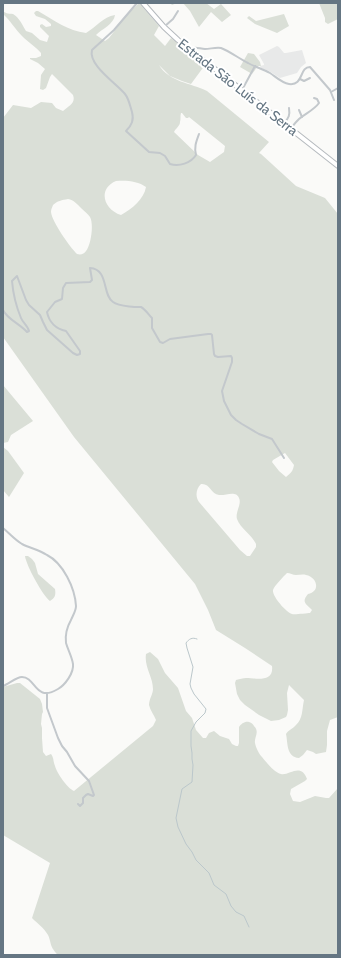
<svg xmlns="http://www.w3.org/2000/svg" width="341" height="958" font-family="Cabin,sans-serif">
<style>
.built{fill:#e8e9e9}
.green{fill:#dadfd7;fill-rule:evenodd}
.lines{fill:none;stroke-linecap:round;stroke-linejoin:round}
.stream{stroke:#bbc7cb;stroke-width:1}
.primary-casing{stroke:#b5babe;stroke-width:6}
.minor{stroke:#c3c8cc;stroke-width:2}
.primary{stroke:#fff;stroke-width:4}
.labels{text-anchor:middle;dominant-baseline:central;stroke-width:4;stroke-linejoin:round;paint-order:stroke}
.street-label{font-size:14px;fill:#657683;stroke:#fff}
</style>
<rect width="100%" height="100%" fill="#fafaf8"/>
<!-- built -->
<polygon class="built" points="277,46 279,47 284,53 286,53 302,50 306,63 301,67 297,73 280,78 269,71 261,68 260,66 264,65 264,64 259,55"/>
<!-- green -->
<g class="green">
<path d="M139 3 159 26 154 35 165 46 171 38 205 65 191 84 182 81 170 76 159 65C169 82 191 83 207 91L269 142 259 153 261 154 296 186 325 198 338 214V717L330 720 327 731V745L326 752 316 754 313 752 307 750 303 755 299 758C286 757 288 743 286 734 288 730 293 729 296 725 303 719 302 709 304 700L289 685 287 693 288 710 287 715 286 717 279 720 271 721 259 715 245 705 240 700 237 694 235 683 236 680C240 679 243 678 246 678 256 678 274 683 272 666L245 648 216 630 208 610 195 584 74 437 3 337V118L13 105 31 108 41 102 52 103 56 108 63 111C69 106 76 103 73 95L52 74 50 77 46 88 43 90 40 89 41 75 45 69 38 63 30 59V58H36L41 56V53C35 46 28 42 22 36 15 29 10 20 3 14V11C8 15 9 13 13 14 19 17 23 26 26 31L32 33 40 40 47 42 49 36 40 27V25L42 24 46 27 51 26V24L45 19 36 16 34 13 36 11H38C54 20 68 31 86 33 96 27 103 17 115 15 114 24 102 29 96 35L105 41 109 38 126 16ZM181 113H182L186 118H188L189 117 225 146 224 152 210 162 198 155 174 132C176 128 180 126 180 122 181 119 180 116 181 113ZM116 181C126 180 138 181 146 187 144 199 132 209 121 215 104 210 97 189 116 181ZM68 199C74 200 77 204 81 208 84 211 88 214 90 217 94 224 91 245 86 251 84 254 81 255 77 254 70 247 52 222 51 212 51 209 52 208 53 205 57 201 62 200 68 199ZM285 453 294 465C293 471 291 473 286 477L279 471 272 462 273 460ZM201 484C210 483 211 494 219 495 225 496 236 490 239 498 242 504 235 512 237 519 240 528 252 535 256 544V547L250 556H247L240 550 199 502C195 496 196 489 201 484ZM287 573C290 573 293 575 296 575 299 575 303 574 306 575 317 577 321 591 308 594 301 602 306 604 312 610L310 613C307 613 294 615 292 614 286 612 272 596 273 590 274 586 284 576 287 573Z"/>
<polygon points="170,3 206,3 214,9 221,4 231,15 222,22 211,12 199,27 190,11 183,3 177,3 172,5"/>
<polygon points="319,3 338,3 338,19 328,24 325,22 325,18"/>
<polygon points="284,14 289,26 277,33 255,24 247,18 249,16 256,21"/>
<polygon points="248,53 254,54 260,62 261,66 258,66 252,74 240,67"/>
<polygon points="3,385 33,421 11,435 8,442 3,443 3,445"/>
<polygon points="3,447 8,451 24,473 9,497 3,490"/>
<path d="M25 556H28L32 559 35 563 38 574 55 589C56 595 55 598 50 601 43 596 26 565 25 556Z"/>
<path d="M150 652 158 659 165 673 178 688 186 711 192 718 196 730 203 738H206L209 733 214 731 220 736 229 739 232 744 236 746H238L239 743V727C241 724 245 721 249 722 252 723 253 724 254 726 260 732 254 737 255 743 256 748 259 754 262 757 266 762 275 773 281 774 289 776 301 762 307 779L305 781 291 789 290 794 293 801 300 802 315 796 326 798H329L338 788V955H58C49 946 52 944 48 935 44 928 37 923 32 918L50 863 3 835V687L17 683H20L40 699 42 704 43 712 42 714 41 724 42 728V738L43 752 46 756 51 754C54 758 53 761 55 766 57 773 67 788 74 791L153 726 156 720C154 715 150 710 149 705 149 699 153 694 153 689 153 677 144 667 146 654Z"/>
</g>
<g class="lines">
<!-- stream -->
<path class="stream" d="M197 639C192 637 189 639 186 643L187 648 193 667 190 684 191 688 194 694 206 709 205 713 196 722 191 731V746L192 753V759L193 765 192 782 182 789 176 818 178 827 186 844 192 852 196 860 209 873 214 885 226 894 231 906 236 912 244 916 249 927"/>
<!-- primary casing -->
<g class="primary-casing">
<polyline id="primary" points="143,3 164,27 178,40 338,166"/>
</g>
<!-- minor -->
<g class="minor">
<path d="M137 3 114 30 92 50C88 65 116 83 125 94 129 99 130 106 132 112 134 120 132 125 126 131L149 152 160 153 165 156 170 164C179 167 191 163 196 155 194 147 196 142 199 134"/>
<polyline points="3,4 4,3"/>
<polyline points="165,26 173,19 178,11"/>
<path d="M190 49C195 46 200 49 205 49 210 49 216 47 221 48 229 51 240 59 248 63 255 67 263 69 270 73 276 77 282 83 289 84 304 86 299 67 310 67L330 90 334 100"/>
<polyline points="300,79 304,81 310,78"/>
<polyline points="242,90 255,66"/>
<polyline points="331,92 338,88"/>
<polyline points="299,110 302,117"/>
<path d="M284 123C289 118 290 115 289 108"/>
<path d="M291 129C293 125 296 122 299 119 306 113 314 110 319 103L317 99 314 98"/>
<path d="M3 310C7 319 20 324 27 332L29 331C28 326 23 323 21 318 16 306 13 293 12 281L17 276 26 300 29 305 40 315 43 322 47 330 73 353 77 355 80 354V351L66 331C56 329 49 322 47 312L55 302 62 299 63 288 66 283 90 282 92 280 90 268C109 269 102 295 113 302 118 306 128 306 134 307 136 307 139 307 141 307 145 309 149 315 152 318V328L160 342 163 343 170 339 208 334H211L212 335 214 354 215 356 218 357 231 356 232 358V362L222 391 224 401 231 415 236 420 242 424 259 434 272 439 284 458"/>
<path d="M3 528C9 533 15 540 22 544 30 548 39 550 47 555 63 563 75 588 76 606 76 611 73 615 71 620 67 627 65 635 66 643 68 650 72 657 73 664 74 673 65 685 58 689 35 703 36 677 22 677 16 677 9 684 3 686"/>
<polyline points="47,694 47,708 58,738 62,746 67,752 75,766 89,781 94,795 93,796 88,794 86,795 83,798 83,803 80,806 78,804"/>
</g>
<!-- primary -->
<use href="#primary" class="primary"/>
</g>
<g class="labels">
<!-- street labels -->
<g class="street-label">
<text transform="translate(238 87) rotate(38)">Estrada São Luís da Serra</text>
</g>
</g>
<!-- border -->
<rect width="341" height="958" fill="none" stroke="#657683" stroke-width="8"/>
</svg>
